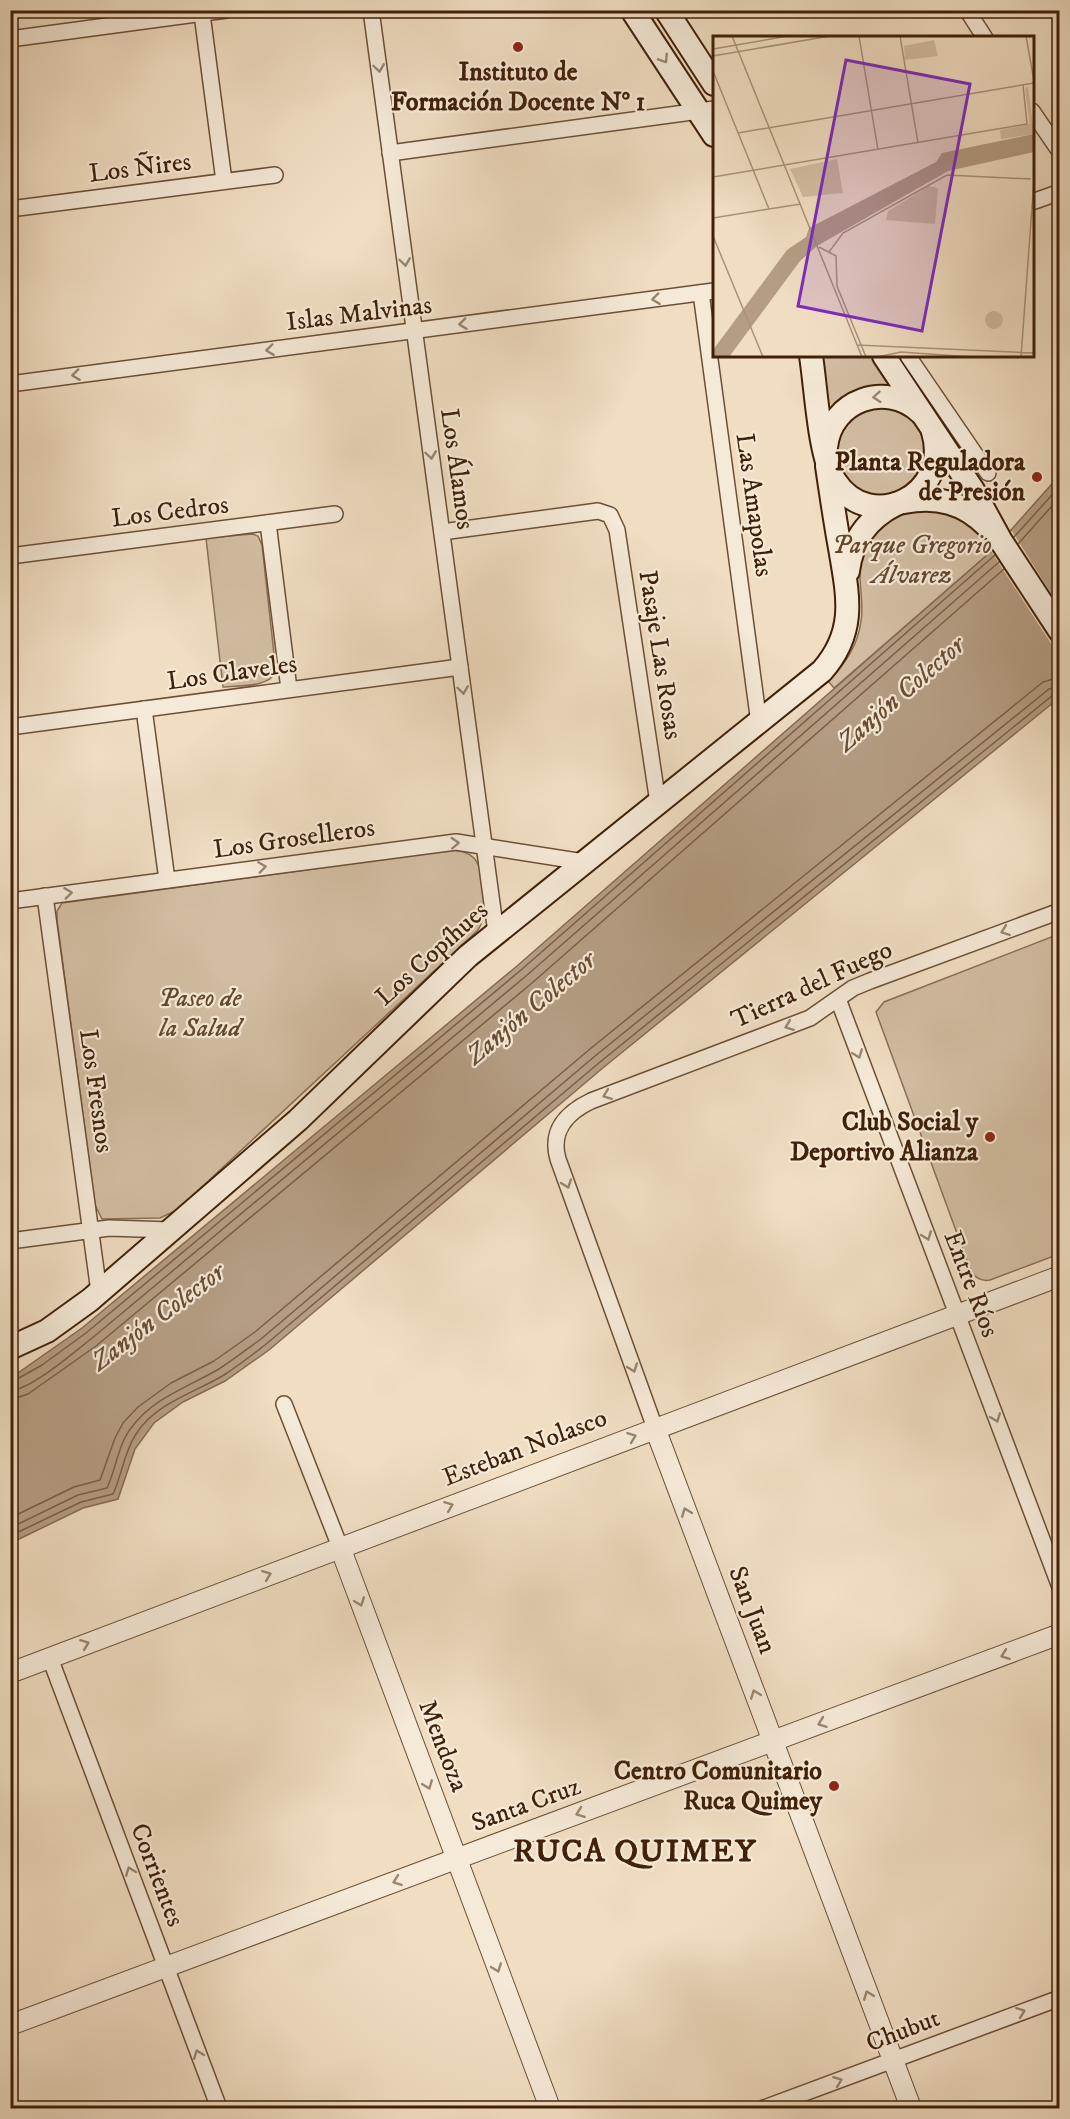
<svg xmlns="http://www.w3.org/2000/svg" width="1070" height="2119" font-family="'IM FELL DW Pica',serif">
<style>
.green{fill:#d2bda2;stroke:#896f55;stroke-width:1.5}
.water{fill:#b49d83;stroke:#866b52;stroke-width:1.5}
.pier{fill:#f0ddc2}
.lines{fill:none;stroke-linecap:round;stroke-linejoin:round}
.shore{stroke:#7a5f46;stroke-width:1.5}
.minor-casing{stroke:#6c5036;stroke-width:18}
.tertiary-casing{stroke:#6c5036;stroke-width:22}
.secondary-casing{stroke:#402108;stroke-width:26}
.minor{stroke:#f5e9d7;stroke-width:15}
.tertiary{stroke:#f5e9d7;stroke-width:20}
.secondary{stroke:#f5e9d7;stroke-width:22}
.oneway{stroke:#9a8570}
.poi-dot{fill:#8f2418;stroke:#f5e9d7;stroke-width:2}
.labels{text-anchor:middle;dominant-baseline:central;stroke-width:4.5;stroke-linejoin:round;paint-order:stroke}
.poi-label{font-size:26px;font-weight:bold;fill:#402108;stroke:#f5e9d7;text-anchor:end}
.street-label{font-size:26px;fill:#402108;stroke:#f5e9d7}
.park-label{font-size:26px;font-style:italic;fill:#64482e;stroke:#f5e9d7}
.water-label{font-size:27px;font-style:italic;fill:#694c33;stroke:#f5e9d7}
.district-label{font-size:32px;font-weight:bold;letter-spacing:1.5px;fill:#402108;stroke:#f5e9d7}
.inset-road{fill:none;stroke:#aa9278;stroke-width:1.5}
.view{fill:#7b2cbf;fill-opacity:0.15;stroke:#7b2cbf;stroke-width:3}
.inset-edge{fill:none;stroke:#402108;stroke-width:3}
</style>
<rect width="100%" height="100%" fill="#f0ddc2"/>
<filter id="stains"><feTurbulence type="fractalNoise" baseFrequency=".00333" numOctaves="4"/><feColorMatrix values="0 0 0 0 .2 0 0 0 0 .09 0 0 0 0 .02 0 0 0 .5 -.17"/></filter>
<radialGradient id="worn" r=".72"><stop offset=".6" stop-color="#630" stop-opacity="0"/><stop offset="1" stop-color="#630" stop-opacity=".3"/></radialGradient>
<!-- green -->
<g class="green">
<path d="M820 356H874L893 386C865 382 846 393 829 414Z"/>
<circle cx="882" cy="451" r="46"/>
<path d="M929 509C956 515 976 526 994 549L834 688 828 681C845 665 858 644 861 621 864 604 859 587 860 570 862 531 895 513 929 509Z"/>
<path d="M252 534 258 536 262 545 276 672C268 688 239 685 223 687L206 538Z"/>
<path d="M452 850C460 851 468 852 474 858 486 872 488 918 477 931L177 1210 160 1218 102 1219 95 1205 57 920V911L62 903Z"/>
<path d="M1059 934V1254L990 1280C980 1282 974 1277 970 1269L876 1012 884 1002Z"/>
</g>
<!-- water -->
<polygon class="water" points="1059,476 1059,698 604,1067 269,1350 225,1381 183,1402 154,1423 135,1449 118,1499 83,1508 11,1543 11,1378 82,1328 517,966 994,549"/>
<!-- pier -->
<polygon class="pier" points="1012,531 1059,606 1059,656 991,551"/>
<g class="lines">
<!-- shore -->
<g class="shore">
<polyline points="1014,537 1060,486"/>
<polyline points="1018,544 1060,497"/>
<polyline points="10,1383 42,1365 86,1333 521,970 995,555"/>
<path d="M10 1391C32 1389 73 1353 91 1339L526 976 999 562"/>
<polyline points="10,1400 28,1394 96,1346 532,983 1004,569"/>
<polyline points="10,1518 74,1487 100,1480 115,1438 123,1423 138,1407 171,1383 214,1361 255,1332 590,1049 1043,682 1060,677"/>
<path d="M10 1528 78 1495 107 1488C116 1469 118 1445 131 1428 153 1398 188 1387 219 1369 233 1360 247 1349 261 1339L595 1056 1049 689 1060 686"/>
<path d="M10 1536 81 1502 113 1494C122 1475 124 1452 136 1434 156 1403 194 1393 224 1375 238 1366 252 1355 265 1345L600 1062 1053 695 1060 694"/>
</g>
<!-- minor casing -->
<g class="minor-casing">
<g id="minor">
<polyline points="371,10 496,933"/>
<polyline points="967,10 985,38"/>
<polyline points="202,14 224,181"/>
<polyline points="10,39 226,10"/>
<polyline points="1032,111 1060,152"/>
<polyline points="390,153 714,109"/>
<polyline points="1032,202 1060,192"/>
<polyline points="10,209 275,175"/>
<polyline points="701,293 759,723"/>
<polyline points="908,356 988,473"/>
<polyline points="10,384 714,291"/>
<polyline points="268,523 289,689"/>
<polyline points="442,532 598,511 610,515 617,530 658,803"/>
<polyline points="10,556 335,514"/>
<polyline points="144,709 167,880"/>
<polyline points="10,727 460,667"/>
<polyline points="45,896 99,1292"/>
<polyline points="10,901 456,842 584,862"/>
<polyline points="838,999 1060,1587"/>
<polyline points="10,1241 109,1228 170,1230"/>
<polyline points="284,1404 340,1547"/>
<path d="M655 1428 558 1159C550 1131 566 1113 591 1101L810 1018 853 988 870 981 1060 911"/>
<polyline points="50,1658 219,2108"/>
<polyline points="764,2108 1060,1998"/>
</g>
</g>
<!-- tertiary casing -->
<g class="tertiary-casing">
<g id="tertiary">
<polyline points="655,1428 911,2108"/>
<polyline points="340,1547 550,2108"/>
<polyline points="10,1673 1060,1276"/>
<polyline points="10,2025 1060,1634"/>
</g>
</g>
<!-- secondary casing -->
<g class="secondary-casing">
<g id="secondary">
<polyline points="632,10 714,135"/>
<polyline points="666,10 714,84"/>
<path d="M811 356C816 387 819 456 835 481 871 536 952 494 933 432"/>
<polyline points="884,356 973,490 1001,541 1060,631"/>
<path d="M826 447C831 400 886 381 920 412"/>
<path d="M904 502C937 496 964 502 988 527"/>
<path d="M848 571C852 540 867 519 896 504"/>
<path d="M10 1348 47 1331 90 1300 298 1120 468 956 822 671C857 631 848 596 840 548 835 521 831 493 827 466"/>
</g>
</g>
<!-- minor -->
<use href="#minor" class="minor"/>
<!-- tertiary -->
<use href="#tertiary" class="tertiary"/>
<!-- secondary -->
<use href="#secondary" class="secondary"/>
</g>
<!-- one-way arrows -->
<defs><path id="oneway-chevron" d="M-2-3.5L2.5 0L-2 3.5" fill="none" stroke-width="1.6" stroke-linecap="round" stroke-linejoin="round" transform="scale(1.5)"/></defs>
<g class="oneway">
<use href="#oneway-chevron" transform="translate(664 59) rotate(57)"/>
<use href="#oneway-chevron" transform="translate(379 68) rotate(82)"/>
<use href="#oneway-chevron" transform="translate(405 262) rotate(82)"/>
<use href="#oneway-chevron" transform="translate(656 299) rotate(173)"/>
<use href="#oneway-chevron" transform="translate(463 324) rotate(173)"/>
<use href="#oneway-chevron" transform="translate(270 350) rotate(173)"/>
<use href="#oneway-chevron" transform="translate(76 375) rotate(173)"/>
<use href="#oneway-chevron" transform="translate(877 397) rotate(175)"/>
<use href="#oneway-chevron" transform="translate(431 455) rotate(82)"/>
<use href="#oneway-chevron" transform="translate(463 690) rotate(82)"/>
<use href="#oneway-chevron" transform="translate(455 843) rotate(-3)"/>
<use href="#oneway-chevron" transform="translate(262 867) rotate(-8)"/>
<use href="#oneway-chevron" transform="translate(68 893) rotate(-7)"/>
<use href="#oneway-chevron" transform="translate(1005 931) rotate(160)"/>
<use href="#oneway-chevron" transform="translate(789 1026) rotate(159)"/>
<use href="#oneway-chevron" transform="translate(858 1054) rotate(69)"/>
<use href="#oneway-chevron" transform="translate(607 1095) rotate(159)"/>
<use href="#oneway-chevron" transform="translate(567 1184) rotate(70)"/>
<use href="#oneway-chevron" transform="translate(927 1236) rotate(69)"/>
<use href="#oneway-chevron" transform="translate(633 1368) rotate(70)"/>
<use href="#oneway-chevron" transform="translate(996 1418) rotate(69)"/>
<use href="#oneway-chevron" transform="translate(632 1437) rotate(-21)"/>
<use href="#oneway-chevron" transform="translate(449 1506) rotate(-21)"/>
<use href="#oneway-chevron" transform="translate(686 1512) rotate(-111)"/>
<use href="#oneway-chevron" transform="translate(267 1575) rotate(-21)"/>
<use href="#oneway-chevron" transform="translate(360 1602) rotate(69)"/>
<use href="#oneway-chevron" transform="translate(85 1644) rotate(-21)"/>
<use href="#oneway-chevron" transform="translate(1005 1655) rotate(160)"/>
<use href="#oneway-chevron" transform="translate(755 1694) rotate(-111)"/>
<use href="#oneway-chevron" transform="translate(822 1723) rotate(160)"/>
<use href="#oneway-chevron" transform="translate(428 1785) rotate(69)"/>
<use href="#oneway-chevron" transform="translate(580 1813) rotate(160)"/>
<use href="#oneway-chevron" transform="translate(130 1871) rotate(-111)"/>
<use href="#oneway-chevron" transform="translate(397 1881) rotate(160)"/>
<use href="#oneway-chevron" transform="translate(497 1968) rotate(69)"/>
<use href="#oneway-chevron" transform="translate(868 1995) rotate(-111)"/>
<use href="#oneway-chevron" transform="translate(1021 2012) rotate(-21)"/>
<use href="#oneway-chevron" transform="translate(198 2054) rotate(-111)"/>
<use href="#oneway-chevron" transform="translate(838 2081) rotate(-21)"/>
</g>
<!-- markers -->
<g class="poi-dot">
<circle cx="518" cy="47" r="6"/>
<circle cx="1037" cy="477" r="6"/>
<circle cx="990" cy="1137" r="6"/>
<circle cx="834" cy="1786" r="6"/>
</g>
<g class="labels">
<!-- poi labels -->
<g class="poi-label">
<text x="518" y="72" text-anchor="middle">Instituto de<tspan x="518" dy="30">Formación Docente N° 1</tspan></text>
<text x="1025" y="462">Planta Reguladora<tspan x="1025" dy="30">de Presión</tspan></text>
<text x="978" y="1122">Club Social y<tspan x="978" dy="30">Deportivo Alianza</tspan></text>
<text x="822" y="1771">Centro Comunitario<tspan x="822" dy="30">Ruca Quimey</tspan></text>
</g>
<!-- street labels -->
<g class="street-label">
<text transform="translate(140 168) rotate(-7)">Los Ñires</text>
<text transform="translate(359 314) rotate(-7)">Islas Malvinas</text>
<text transform="translate(457 469) rotate(82)">Los Álamos</text>
<text transform="translate(754 505) rotate(82)">Las Amapolas</text>
<text transform="translate(170 512) rotate(-7)">Los Cedros</text>
<text transform="translate(660 655) rotate(81)">Pasaje Las Rosas</text>
<text transform="translate(232 673) rotate(-8)">Los Claveles</text>
<text transform="translate(294 839) rotate(-8)">Los Groselleros</text>
<text transform="translate(432 954) rotate(-42)">Los Copíhues</text>
<text transform="translate(812 985) rotate(-25)">Tierra del Fuego</text>
<text transform="translate(96 1091) rotate(82)">Los Fresnos</text>
<text transform="translate(971 1284) rotate(69)">Entre Ríos</text>
<text transform="translate(525 1448) rotate(-21)">Esteban Nolasco</text>
<text transform="translate(752 1610) rotate(69)">San Juan</text>
<text transform="translate(443 1746) rotate(69)">Mendoza</text>
<text transform="translate(526 1805) rotate(-20)">Santa Cruz</text>
<text transform="translate(157 1875) rotate(69)">Corrientes</text>
<text transform="translate(903 2031) rotate(-21)">Chubut</text>
</g>
<!-- park labels -->
<g class="park-label">
<text x="912" y="545">Parque Gregorio<tspan x="912" dy="30">Álvarez</tspan></text>
<text x="200" y="998">Paseo de<tspan x="200" dy="30">la Salud</tspan></text>
</g>
<!-- water labels -->
<g class="water-label">
<text transform="translate(901 694) rotate(-41)">Zanjón Colector</text>
<text transform="translate(531 1008) rotate(-40)">Zanjón Colector</text>
<text transform="translate(158 1317) rotate(-37)">Zanjón Colector</text>
</g>
<!-- district labels -->
<g class="district-label">
<text x="635" y="1852">RUCA QUIMEY</text>
</g>
</g>
<!-- overview -->
<g transform="translate(713 36)">
<rect width="321" height="321" fill="#f0ddc2"/>
<path d="M221 4 225 20 192 24 191 10ZM315 50 321 98 288 103 287 94 317 88 312 53ZM124 123 130 157 90 161 77 133ZM216 150 225 152 222 188 173 184 175 175ZM272 284a9 9 0 1 1 18 0a9 9 0 1 1-18 0Z" fill="#d2bda2"/>
<path d="M321 98V116L235 135 104 210 87 225 16 321H0V314L74 214 93 201 96 192 223 126 229 117Z" fill="#b49d83"/>
<path class="inset-road" d="M19 0 149 321M146 0 165 114M187 0 205 107M313 0 321 45M0 13 75 0M0 20 117 0M0 35 56 173 88 168M25 97 321 47M0 141 314 88 310 49M0 182 56 173M0 200 50 321M106 211 123 220 124 250 153 321M116 216 130 197 234 139 318 143M144 309 321 317M164 321 188 316 259 321M308 321 321 144"/>
<path class="view" d="M133 24 257 48 209 295 85 270Z"/>
<rect width="321" height="321" class="inset-edge"/>
</g>
<!-- margin -->
<rect width="1070" height="2119" fill="none" stroke="#f0ddc2" stroke-width="36"/>
<rect x="12" y="12" width="1046" height="2095" fill="none" stroke="#402108" stroke-width="3"/>
<rect x="18" y="18" width="1034" height="2083" fill="none" stroke="#402108" stroke-width="1.5"/>
<rect width="100%" height="100%" filter="url(#stains)"/>
<rect width="100%" height="100%" fill="url(#worn)"/>
</svg>
